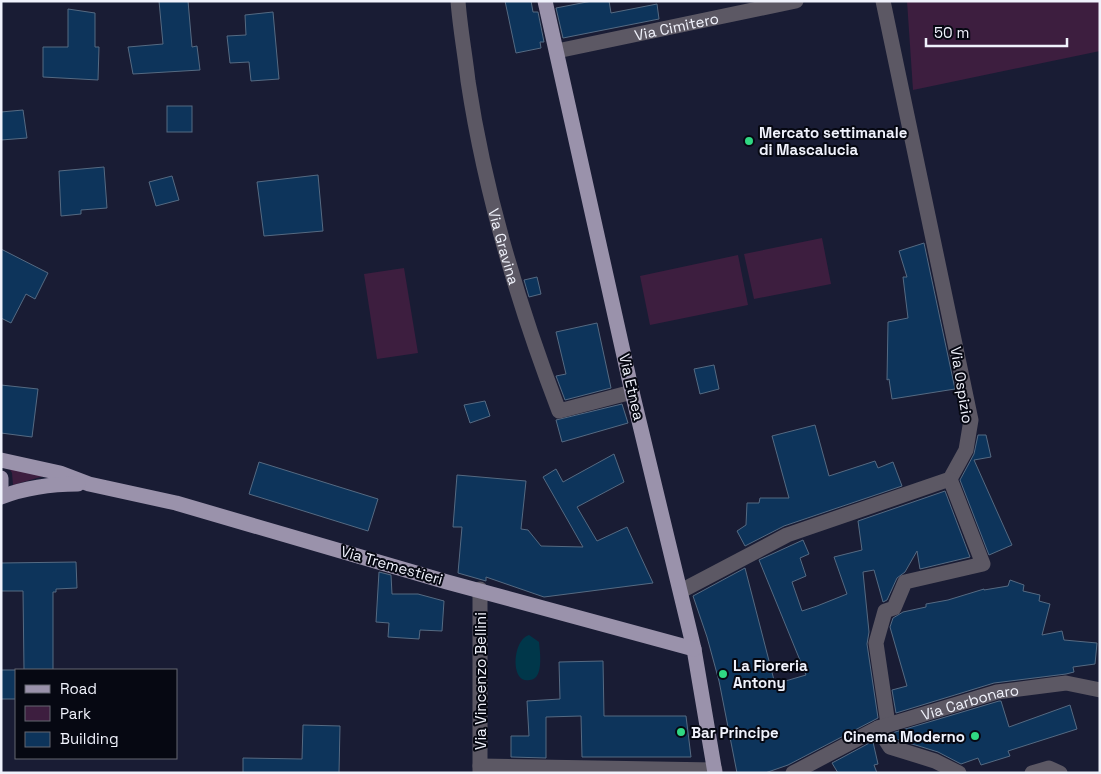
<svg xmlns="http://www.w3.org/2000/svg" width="1101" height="774" font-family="'Space Grotesk',sans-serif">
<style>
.green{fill:#3d1e3f}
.water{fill:#00374a}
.building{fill:#0d345b;stroke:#556a82}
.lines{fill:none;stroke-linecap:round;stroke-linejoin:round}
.minor{stroke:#5c5864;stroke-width:15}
.major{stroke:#9a92ab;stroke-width:15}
.poi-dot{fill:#30d883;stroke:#060812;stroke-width:2}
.labels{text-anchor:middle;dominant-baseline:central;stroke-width:4;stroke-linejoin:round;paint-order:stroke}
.street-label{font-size:15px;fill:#f0f2fc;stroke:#060812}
.poi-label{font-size:15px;font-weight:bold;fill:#f0f2fc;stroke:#060812;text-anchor:start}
</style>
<rect width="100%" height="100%" fill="#191c34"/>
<!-- green -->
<g class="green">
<polygon points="907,1 1100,1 1100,51 913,90"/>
<polygon points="822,238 831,284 754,299 744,254"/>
<polygon points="738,255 748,305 650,325 640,276"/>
<polygon points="404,268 418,353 377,359 364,274"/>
<polygon points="9,468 44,476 13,485 12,473"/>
</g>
<!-- water -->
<path class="water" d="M529 635 539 642C540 652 544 679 530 680 525 681 522 680 519 676 512 665 516 639 529 635Z"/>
<!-- building -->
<g class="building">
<polygon points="159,1 188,1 192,47 197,46 200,70 133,74 128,47 163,44"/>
<polygon points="505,1 531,1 533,12 538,12 544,42 540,42 541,48 516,53"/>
<polygon points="592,1 609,1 611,13 657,4 659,19 563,38 556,8"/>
<polygon points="68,9 95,13 95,47 99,47 98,80 43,77 43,47 68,47"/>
<polygon points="273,12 279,79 251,81 249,62 230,63 227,36 246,35 245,15"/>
<rect x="167" y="106" width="25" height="26"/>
<polygon points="23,110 27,138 1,140 1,112"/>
<polygon points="104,167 107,208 81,210 81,214 61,216 59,171"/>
<polygon points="318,175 323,231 264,236 257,182"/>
<polygon points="172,176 179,200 156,206 149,182"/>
<polygon points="924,243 955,389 892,399 889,379 887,380 888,322 908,318 903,277 907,277 899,251"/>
<polygon points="1,249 48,273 35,299 26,294 11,323 1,318"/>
<polygon points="537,277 541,294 529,297 524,280"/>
<polygon points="597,323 611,388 565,400 556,376 566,374 556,332"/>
<polygon points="714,365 719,389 700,394 694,369"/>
<polygon points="1,385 38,389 32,437 1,433"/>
<polygon points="485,401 490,416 470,423 464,405"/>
<polygon points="622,404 628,423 562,442 556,420"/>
<polygon points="815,425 829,476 875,461 878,468 893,462 902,486 784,526 745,546 737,531 746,525 747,503 759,503 760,498 789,498 772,436"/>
<polygon points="978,435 986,435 991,457 974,460 1012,545 989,555 960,480 974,454"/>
<polygon points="614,454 624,482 577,507 597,541 627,527 653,583 544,597 486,577 486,581 458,573 462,527 453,527 457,475 526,481 521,529 528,530 541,546 583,547 543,477 556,469 563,482"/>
<polygon points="259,462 378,499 368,531 249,494"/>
<polygon points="945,491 970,557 920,569 917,551 905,572 897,578 887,600 883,602 874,570 863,572 869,632 867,644 878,718 788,765 765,773 737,773 719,681 707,637 693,596 745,568 775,684 806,675 759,560 803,540 809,554 800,558 806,576 792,582 802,611 817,606 847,594 834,557 862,550 858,521"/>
<polygon points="76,562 77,588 56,589 56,592 53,592 53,670 24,670 23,591 1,591 1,563"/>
<polygon points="379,572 391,575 392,594 418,594 444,601 442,631 420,630 419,639 388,637 389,623 376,622"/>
<polygon points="1010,580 1024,585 1023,591 1040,595 1039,601 1050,604 1042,635 1062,631 1064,640 1097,643 1095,664 1073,667 1074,672 1066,674 994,683 896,713 892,690 907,686 890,627 893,618 903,612 926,607 926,604 948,600 984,589 984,590 1008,586"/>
<polygon points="603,661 604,716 686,716 691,757 582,757 581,716 546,717 546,758 511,757 511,736 529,736 527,701 560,699 559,662"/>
<rect x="1" y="670" width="15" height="29"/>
<polygon points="999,701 1001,701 1009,727 1070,705 1077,729 1008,751 1010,756 981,765 978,758 961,764 938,752 896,739 892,733"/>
<polygon points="303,725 340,726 339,773 243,773 243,758 302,759"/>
<polygon points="875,740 876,742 873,742 878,764 874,765 877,773 838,773 832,763"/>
</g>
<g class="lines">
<!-- minor -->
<g class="minor">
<path id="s1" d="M458 1C460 28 465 54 468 81 485 194 518 304 559 411L632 392"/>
<path id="s2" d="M557 51 796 1"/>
<polyline points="681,591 787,535 950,479 966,450 971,420 883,1"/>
<polyline points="888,724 876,643 885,611 894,608 905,582 983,564 950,479"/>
<polyline points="878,728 890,747 935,761 959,773"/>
<polyline points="480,766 715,770"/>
<polyline points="480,773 480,589"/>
<path id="s3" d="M793 773 878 728 997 692 1066 683 1100 690"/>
<polyline points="1032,773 1049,768 1060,773"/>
</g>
<!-- major -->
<g class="major">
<polyline points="545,1 632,392 694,649 715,773"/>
<polyline points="1,460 60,473 89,484 176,503 447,582 694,649"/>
<polyline points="1,478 1,486"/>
<path d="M1 497C27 487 50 484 78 484"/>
</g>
</g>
<!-- markers -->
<g class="poi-dot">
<circle cx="749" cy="141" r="5"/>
<circle cx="723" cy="674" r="5"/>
<circle cx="681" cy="732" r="5"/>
<circle cx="975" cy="736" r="5"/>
</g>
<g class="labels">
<!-- street labels -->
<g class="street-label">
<text stroke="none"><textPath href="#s2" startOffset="122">Via Cimitero</textPath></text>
<text stroke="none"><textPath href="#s1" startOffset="250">Via Gravina</textPath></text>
<text transform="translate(962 385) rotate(81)">Via Ospizio</text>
<text transform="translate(632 387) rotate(77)">Via Etnea</text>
<text transform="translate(392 565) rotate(16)">Via Tremestieri</text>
<text transform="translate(480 681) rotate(-90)">Via Vincenzo Bellini</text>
<text stroke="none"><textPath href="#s3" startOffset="192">Via Carbonaro</textPath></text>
</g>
<!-- poi labels -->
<g class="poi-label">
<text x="759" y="132">Mercato settimanale<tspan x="759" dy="17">di Mascalucia</tspan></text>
<text x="733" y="665">La Fioreria<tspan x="733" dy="17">Antony</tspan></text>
<text x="691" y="732">Bar Principe</text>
<text x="965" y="736" text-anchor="end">Cinema Moderno</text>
</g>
</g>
<!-- border -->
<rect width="1101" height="774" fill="none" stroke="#f0f2fc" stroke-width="5"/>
<!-- legend -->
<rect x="15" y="669" width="162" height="90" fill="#060812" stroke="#646670"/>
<rect x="25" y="685" width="25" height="8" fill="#9a92ab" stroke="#646670"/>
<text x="60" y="694" font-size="15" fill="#f0f2fc">Road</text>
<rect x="25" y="706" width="25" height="15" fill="#3d1e3f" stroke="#646670"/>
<text x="60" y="719" font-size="15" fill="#f0f2fc">Park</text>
<rect x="25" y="732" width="25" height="15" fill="#0d345b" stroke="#646670"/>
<text x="60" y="744" font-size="15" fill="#f0f2fc">Building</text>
<!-- scale -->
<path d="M926 38v8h141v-8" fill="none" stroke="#f0f2fc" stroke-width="2.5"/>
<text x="934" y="38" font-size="15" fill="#f0f2fc" stroke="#060812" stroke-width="4" paint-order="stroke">50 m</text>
</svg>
